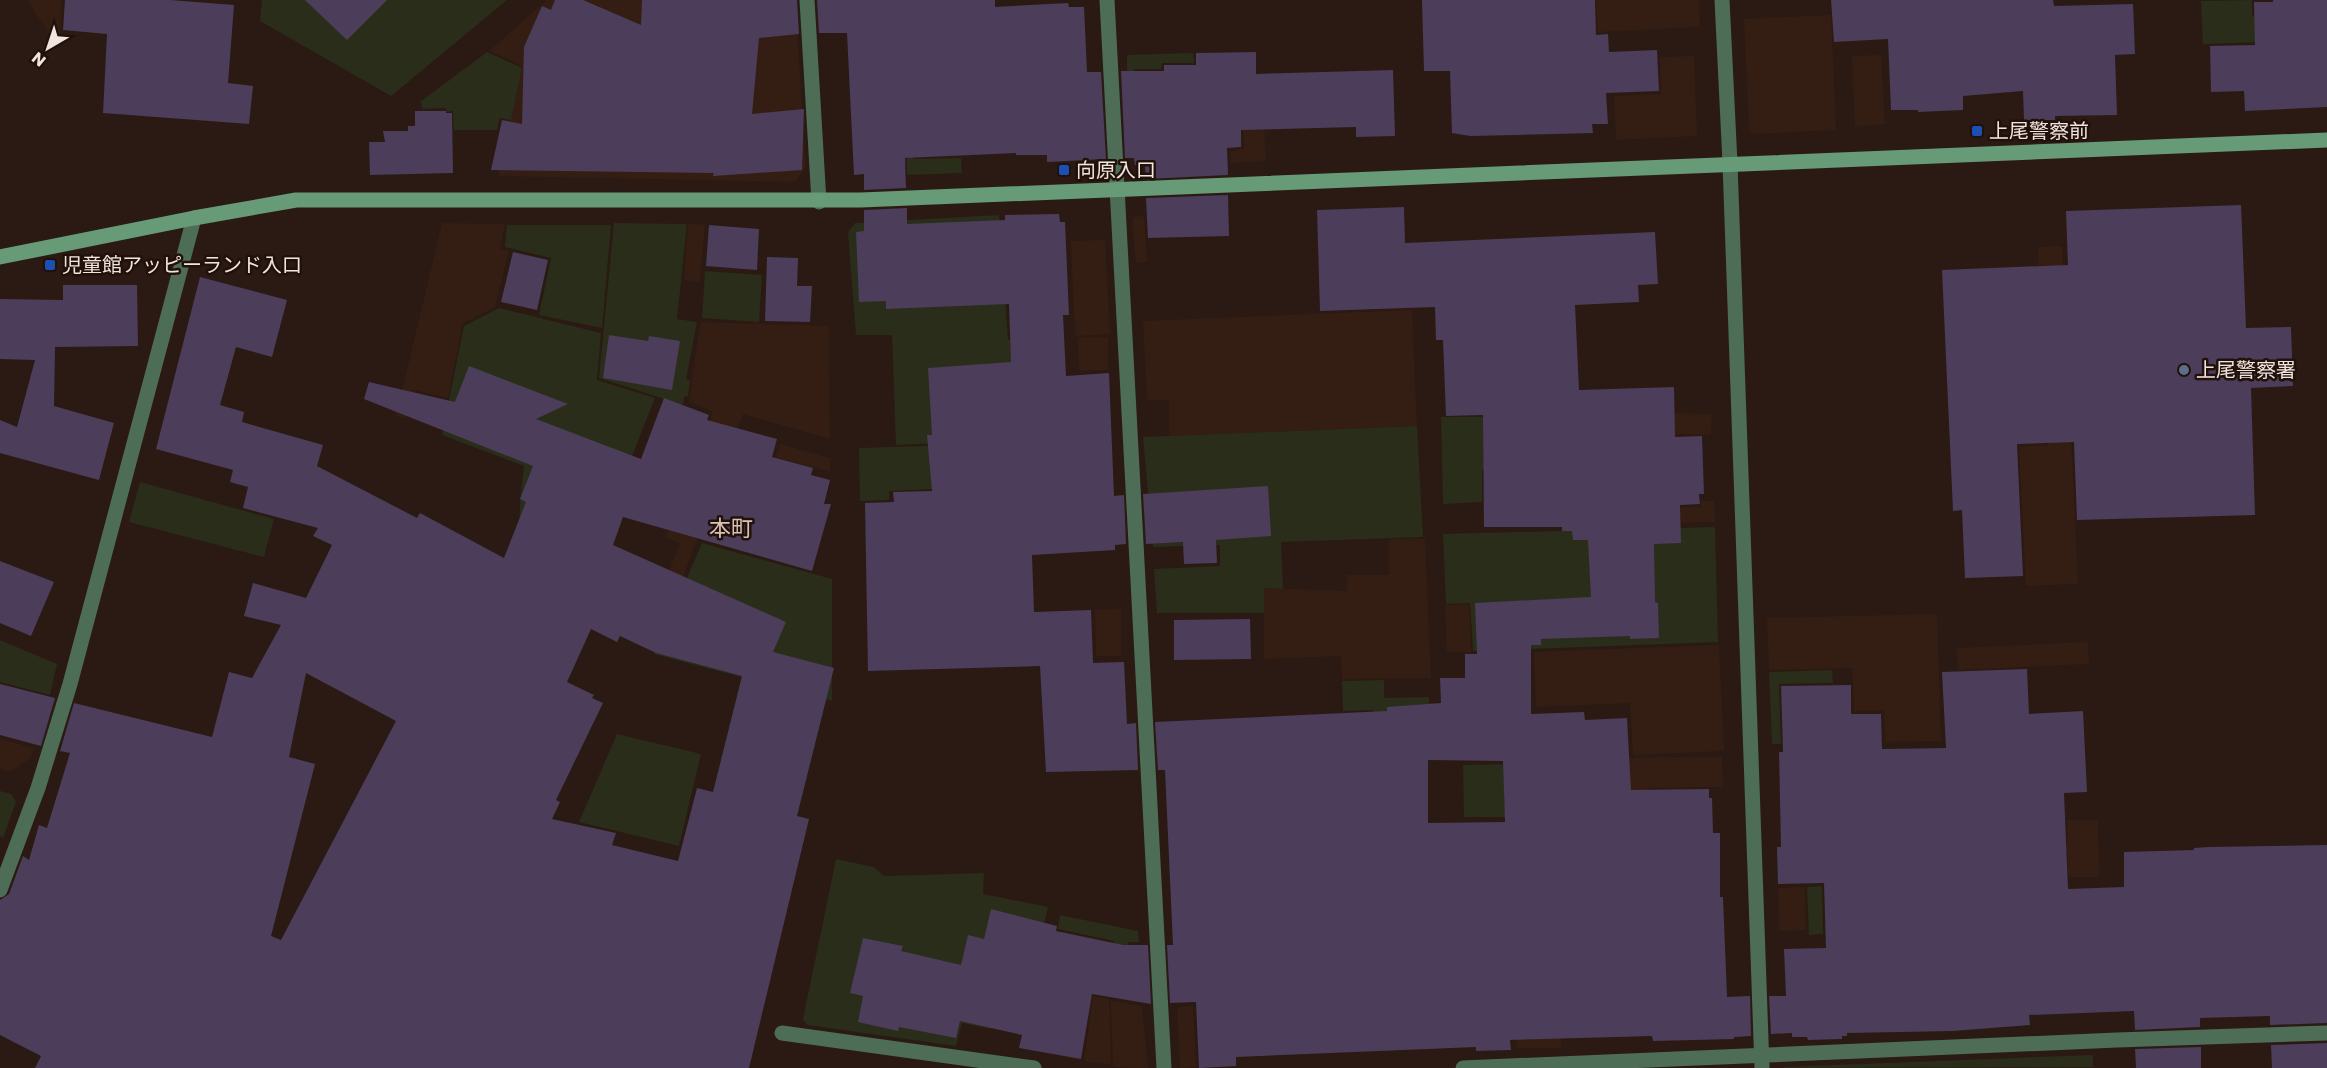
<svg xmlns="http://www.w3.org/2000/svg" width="2327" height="1068" font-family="Poppins,'Noto Sans JP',sans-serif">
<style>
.built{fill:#341e13}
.green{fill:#292d1a}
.building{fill:#4c3d5a;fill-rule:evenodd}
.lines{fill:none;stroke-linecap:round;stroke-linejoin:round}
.street{stroke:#4e6d57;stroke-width:15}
.secondary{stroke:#679a77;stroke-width:15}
.transit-dot{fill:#1a4fb4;stroke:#21110a;stroke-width:2}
.service-dot{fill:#5c6f8a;stroke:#21110a;stroke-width:2}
.labels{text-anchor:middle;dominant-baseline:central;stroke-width:5;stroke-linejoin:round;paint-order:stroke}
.poi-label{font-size:20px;fill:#f0e4df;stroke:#21110a;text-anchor:start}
.quarter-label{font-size:22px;fill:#d8c1b6;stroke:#21110a}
</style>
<rect width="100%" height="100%" fill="#2a1a13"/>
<!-- built -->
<g class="built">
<polygon points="27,0 62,0 60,34 52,38"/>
<polygon points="547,0 795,0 806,167 795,182 498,176 522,68 521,65 489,51"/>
<polygon points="1596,0 1699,0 1700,27 1598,32"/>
<polygon points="1831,15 1836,130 1754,134 1749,129 1744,19"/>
<polygon points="1881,55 1885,124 1855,126 1852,56"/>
<polygon points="1694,56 1697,136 1616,140 1614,96 1661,94 1660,57"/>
<polygon points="1242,110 1263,110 1266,161 1231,163 1230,151 1244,149"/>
<polygon points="1144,216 1147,262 1136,263 1132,217"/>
<polygon points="442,223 505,224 500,249 509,250 495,307 463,323 448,398 414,390 407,419 396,416"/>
<polygon points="688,223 705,225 700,282 684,280"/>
<polygon points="1105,240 1110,334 1075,336 1071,241"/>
<polygon points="2062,246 2078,584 2026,586 2019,447 2048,445 2038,247"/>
<polygon points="1412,310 1417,426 1169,436 1169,400 1147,400 1143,321"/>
<polygon points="700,322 829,326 830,439 743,414 673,604 658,599 680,543 666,538 713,412 689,402"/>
<polygon points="1078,338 1108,338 1108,370 1079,371"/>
<polygon points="1666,413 1712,414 1711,435 1666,434"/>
<polygon points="780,444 830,458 830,472 776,457"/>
<polygon points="1701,501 1714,501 1715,522 1657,523 1656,508 1701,507"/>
<polygon points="1389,539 1425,539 1431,678 1342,679 1341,656 1264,659 1264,588 1346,591 1347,575 1389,575"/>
<polygon points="1469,604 1471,652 1447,652 1445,605"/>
<polygon points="1121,609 1121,656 1096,656 1095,610"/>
<polygon points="1937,614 1941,741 1885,742 1884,710 1854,711 1852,668 1769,670 1767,618"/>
<polygon points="2088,642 2089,664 1958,670 1957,648"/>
<polygon points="1719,645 1724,751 1633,755 1630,703 1536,707 1534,652"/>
<polygon points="0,739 34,748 31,758 10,772 0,769"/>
<polygon points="1722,757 1723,787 1649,788 1649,795 1588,796 1587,758"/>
<polygon points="2067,820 2098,820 2099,877 2068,877"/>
<polygon points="1805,887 1806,930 1779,931 1778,888"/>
<polygon points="1093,996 1109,999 1111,1065 1084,1061"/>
<polygon points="1111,1001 1142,1006 1148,1068 1113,1067"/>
<polygon points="1193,1006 1196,1067 1180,1068 1177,1007"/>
<polygon points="1561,1021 1561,1048 1517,1048 1517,1036"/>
</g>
<!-- green -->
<g class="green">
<polygon points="262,0 507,0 391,96 260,21"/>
<polygon points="2252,0 2252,16 2268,15 2268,42 2203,44 2201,1"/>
<polygon points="487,52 522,68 511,120 500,118 497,130 454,130 453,111 447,112 446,108 423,109 420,102"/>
<polygon points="1193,53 1194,63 1162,63 1161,69 1134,69 1134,75 1127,75 1127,55"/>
<polygon points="903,67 911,95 913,159 961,158 962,173 907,175"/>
<polygon points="999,215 1008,340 1026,340 1032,439 896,445 892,335 856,335 848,232 855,223"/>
<polygon points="614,223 687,224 677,319 697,322 686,379 690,380 688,396 684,397 683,405 599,378"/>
<polygon points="507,225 611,225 602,328 539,315 551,258 505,247"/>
<polygon points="705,271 762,275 759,322 702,318"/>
<polygon points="499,308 601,333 597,380 655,398 590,562 519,534 520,502 524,466 442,435 464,326"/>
<polygon points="1569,416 1513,469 1482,470 1482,502 1443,504 1441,417"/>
<polygon points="1417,426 1423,537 1281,542 1283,589 1264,588 1264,613 1157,613 1154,569 1220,566 1220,545 1153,547 1143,437"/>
<polygon points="991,444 956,488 889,491 889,500 860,501 859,448"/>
<polygon points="140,482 274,519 264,557 129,522"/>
<polygon points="1715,527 1718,642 1473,651 1470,603 1446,604 1443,534"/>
<polygon points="702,543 832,579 832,701 654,654"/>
<polygon points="0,640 57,664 50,695 0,682"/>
<polygon points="1832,670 1833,683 1779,684 1781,744 1772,744 1769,672"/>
<polygon points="1384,680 1384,698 1429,697 1430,720 1374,720 1373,710 1343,711 1342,681"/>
<polygon points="617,734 701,754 679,846 579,822"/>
<polygon points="1516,764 1504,791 1504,807 1514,807 1514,817 1464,817 1463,765"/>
<polygon points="0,791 11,794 16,802 3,838 0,836"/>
<polygon points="836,859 874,867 884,876 984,873 983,894 1048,907 1025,1001 999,995 991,1029 962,1023 956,1046 807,1025 803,1019"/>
<polygon points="1822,886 1823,934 1809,935 1807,887"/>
<polygon points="1060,915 1138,931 1139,942 1128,942 1128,963 1109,966 1114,941 1058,929"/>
<polygon points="2093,1055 2093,1067 1784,1068 1784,1067"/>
</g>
<!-- building -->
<g class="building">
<polygon points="65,0 170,0 234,5 228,83 253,86 249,124 103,113 107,34 63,30"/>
<polygon points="305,0 387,0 347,40"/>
<polygon points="555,0 583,0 641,25 642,0 797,0 799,34 759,38 752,114 804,109 802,170 713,176 714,173 491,170 502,120 522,124 524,47 542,6 551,10"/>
<polygon points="817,0 995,0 995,7 1068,3 1069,7 1084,7 1087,72 1101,72 1106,159 1047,162 1047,155 1016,155 1016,153 905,158 906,188 864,190 864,174 854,175 847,33 819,33"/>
<polygon points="1422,0 1595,0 1596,35 1608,34 1609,52 1657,50 1659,91 1606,93 1608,124 1592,124 1593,133 1470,136 1452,133 1450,71 1424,71"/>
<polygon points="1831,0 2053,0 2054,6 2133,4 2135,54 2115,55 2117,115 2055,116 2055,120 2024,120 2023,91 1963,96 1963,110 1918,112 1918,110 1891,110 1888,39 1834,42"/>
<polygon points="2273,0 2327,0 2327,107 2245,111 2244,91 2211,92 2210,46 2255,45 2254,2 2273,2"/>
<polygon points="1256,52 1256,74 1393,70 1395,136 1356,137 1356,127 1241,130 1241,147 1227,148 1228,175 1146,179 1145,165 1135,165 1134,158 1125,158 1121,71 1164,71 1164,65 1196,65 1196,53"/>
<polygon points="415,111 446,111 446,113 452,113 453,173 370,175 369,142 385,142 383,131 408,131 408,126 415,126"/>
<polygon points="1228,195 1229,236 1148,238 1146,198"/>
<polygon points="2241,205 2246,328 2291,327 2293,386 2251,388 2255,515 2077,520 2074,442 2017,444 2023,576 1965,578 1962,510 1953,511 1942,270 2068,265 2066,211"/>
<path d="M1404 207 1405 243 1655 232 1658 284 1638 285 1639 302 1575 305 1579 390 1674 387 1675 437 1702 436 1704 494H1699L1700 504 1680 505 1681 543 1654 544 1655 602 1658 603 1659 638 1630 639V636L1541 639V645H1531V714L1584 712 1585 720 1627 718 1631 790 1709 789V798H1712L1713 833H1720V897H1723L1727 997 1750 996 1751 1036 1734 1037V1039L1653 1041 1652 1036 1510 1040 1511 1050 1476 1051V1047L1236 1057V1066L1199 1068 1196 1002 1170 1003 1167 945H1173L1165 770H1158L1155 722 1387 711V707L1441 703 1440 678H1465V654H1477L1475 603 1591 597 1588 540H1573L1572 531H1562V527H1484L1483 415 1446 416 1443 340H1436L1435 307 1320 311 1317 210ZM1428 760 1503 761 1505 822 1428 823Z"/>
<polygon points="907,208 907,224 1005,220 1005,215 1059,214 1060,222 1065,222 1069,315 1063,315 1066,376 1109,373 1114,496 1124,495 1126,544 1115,545 1115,550 1032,555 1034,612 1091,610 1093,663 1124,662 1127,724 1136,723 1138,770 1046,772 1040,666 868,671 865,503 894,502 893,492 932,491 927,435 932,435 928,368 1011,362 1009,304 886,309 886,301 859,302 856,232 864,231 864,210"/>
<polygon points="709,225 759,229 757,270 706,266"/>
<polygon points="513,252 548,260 537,310 501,302"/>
<polygon points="767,257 798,258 797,286 812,286 810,322 765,321"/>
<path d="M200 277 287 300 272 357 236 347 220 405 244 412 242 422 323 445 317 466 417 518 420 513 504 558 526 502 520 499 533 466 364 399 369 382 455 402 469 366 568 404 536 419 641 459 664 398 709 415 707 420 777 439 772 457 813 468 811 475 830 480 824 504H831L812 571 623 517 613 545 786 622 773 652 834 668 797 816 809 819 749 1068H35L41 1056 0 1035V900L9 894 23 856 29 860 39 825 47 828 70 753 60 751 74 703 212 737 229 672 252 678 281 625 244 616 253 583 306 598 332 545 313 536 318 528 243 508 248 487 230 482 233 470 156 449ZM591 629 617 642 620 636 656 653 742 676 713 792 697 788 678 861 612 845 616 833 552 819 560 802 556 800 603 703 592 698 594 695 567 682ZM306 673 396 721 281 940 271 936 315 764 289 757Z"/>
<polygon points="63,285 137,285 138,346 55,347 54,406 114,423 99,480 0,453 0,420 17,427 35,360 0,359 0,299 63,300"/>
<polygon points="609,335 648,341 649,336 680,341 672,390 603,378"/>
<polygon points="1268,486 1271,536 1216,540 1217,563 1184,564 1183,542 1146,544 1143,494"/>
<polygon points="0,561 54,582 31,636 0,623"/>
<polygon points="1250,619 1251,659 1174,660 1174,620"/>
<polygon points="2027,669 2029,714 2083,711 2087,792 2064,793 2068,889 2124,887 2124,852 2194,850 2194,848 2209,847 2327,845 2327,1023 2270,1025 2270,1016 2200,1018 2200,1027 2135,1030 2134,1011 2029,1015 2030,1025 1952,1031 1847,1033 1847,1036 1842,1036 1842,1039 1808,1040 1807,1037 1792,1037 1792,1033 1771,1034 1769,996 1786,996 1784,949 1826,948 1824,883 1778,884 1777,847 1781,847 1779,752 1783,752 1781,686 1851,685 1851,714 1881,714 1882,749 1946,748 1942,672"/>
<polygon points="0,684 55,698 41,746 0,735"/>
<polygon points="991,909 1057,926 1056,931 1123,945 1148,945 1151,1004 1092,994 1081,1059 1019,1048 1022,1035 960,1021 956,1038 899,1027 898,1031 858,1022 863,996 850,993 863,938 903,946 901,951 961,965 968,935 984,939"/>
<polygon points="2327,1043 2327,1068 2272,1068 2271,1045"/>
<polygon points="2201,1047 2201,1068 2136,1068 2135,1049"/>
</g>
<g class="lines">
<!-- street -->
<g class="street">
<polyline points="807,0 819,202"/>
<polyline points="1107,0 1164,1068"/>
<polyline points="1722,0 1730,163 1762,1068"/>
<polyline points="0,890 38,788 70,684 194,218"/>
<polyline points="782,1033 1034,1068"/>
<polyline points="1463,1068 2117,1040 2327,1033"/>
</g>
<!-- secondary -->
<polyline class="secondary" points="0,257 194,218 296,200 861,200 2327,140"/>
</g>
<!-- markers -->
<g class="transit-dot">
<rect x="1971" y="125" width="12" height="12" rx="3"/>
<rect x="1058" y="164" width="12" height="12" rx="3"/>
<rect x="44" y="259" width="12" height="12" rx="3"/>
</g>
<circle class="service-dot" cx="2184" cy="370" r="6"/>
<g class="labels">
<!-- poi labels -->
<g class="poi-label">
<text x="1989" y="131">上尾警察前</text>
<text x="1076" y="170">向原入口</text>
<text x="62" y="265">児童館アッピーランド入口</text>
<text x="2196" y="370">上尾警察署</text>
</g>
<!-- quarter labels -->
<g class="quarter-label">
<text x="731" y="528">本町</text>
</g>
</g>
<!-- north arrow -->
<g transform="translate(48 48) rotate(219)" stroke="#21110a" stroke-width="4.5" paint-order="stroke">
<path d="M0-4.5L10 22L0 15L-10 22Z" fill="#f0e4df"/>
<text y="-9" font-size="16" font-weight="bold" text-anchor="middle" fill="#f0e4df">N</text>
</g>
</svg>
